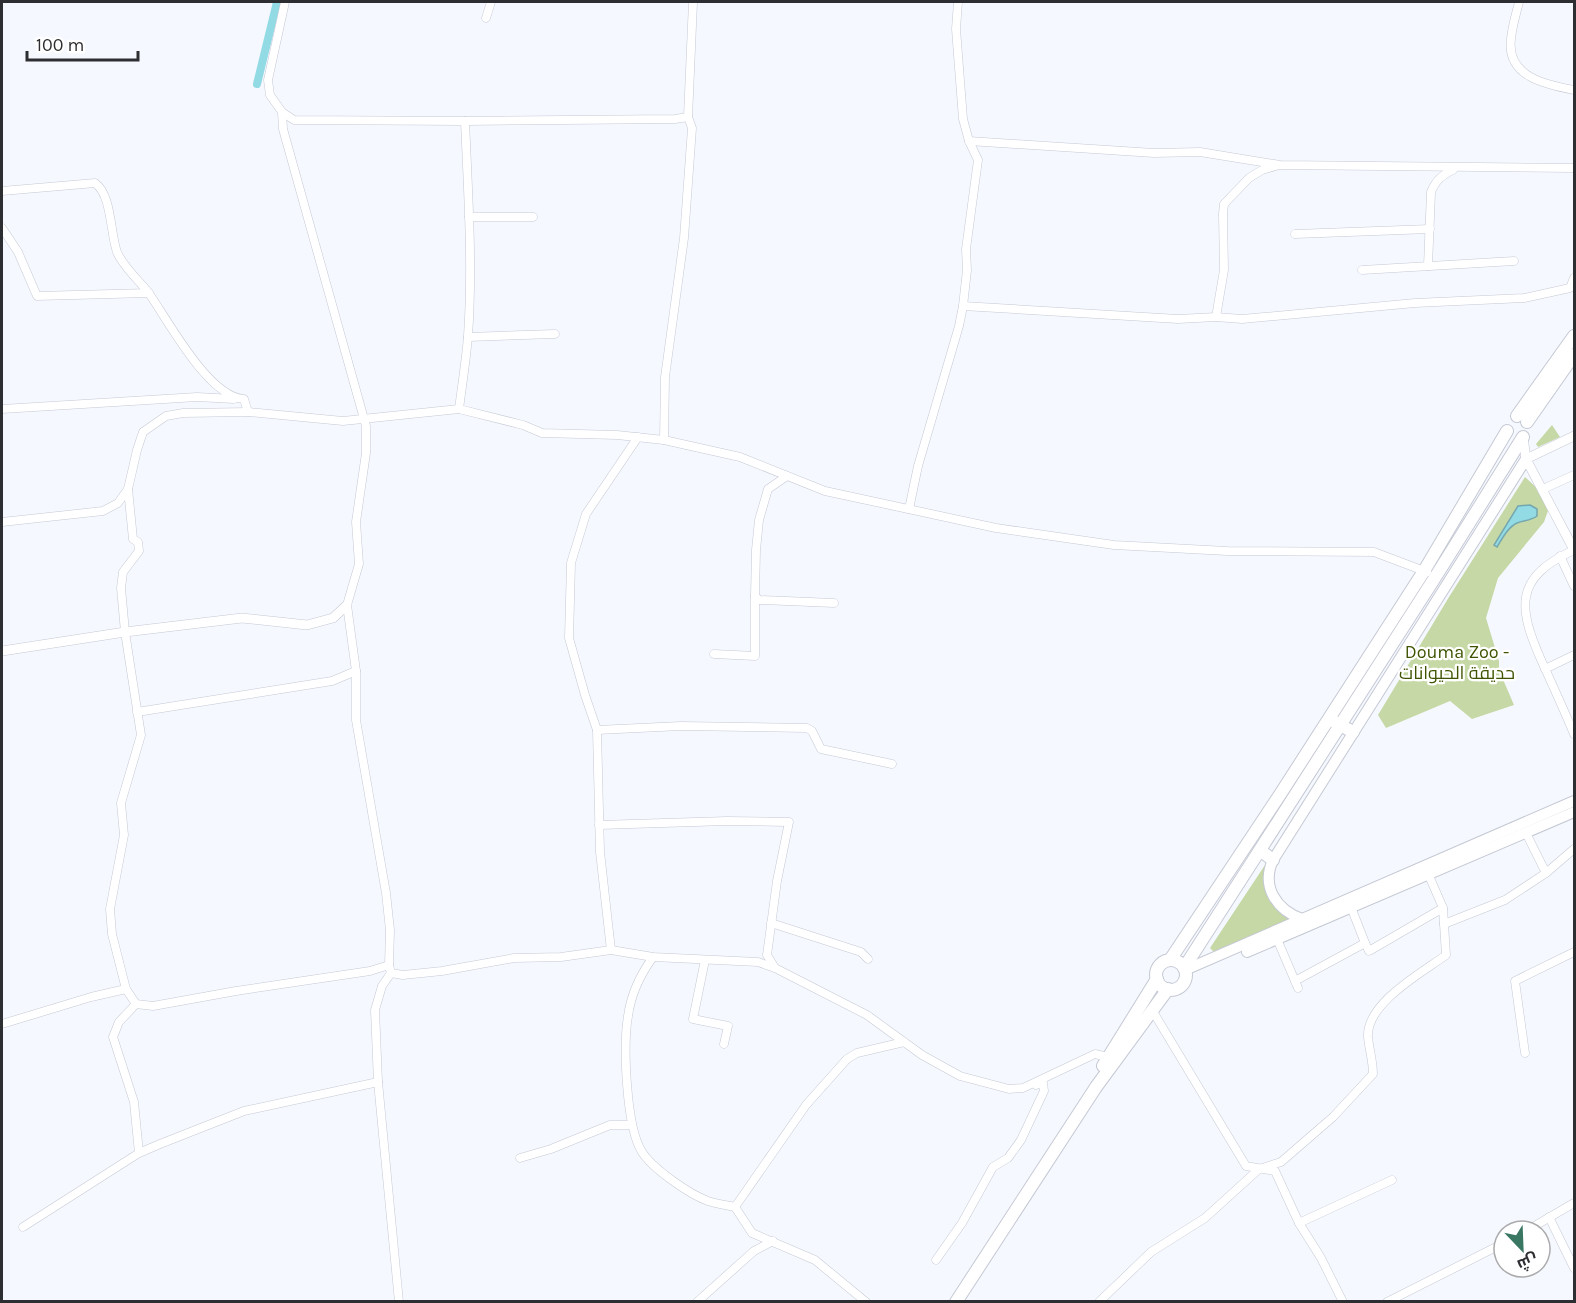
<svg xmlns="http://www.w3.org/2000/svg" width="1576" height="1303" font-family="Karla,Cairo,sans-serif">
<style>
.green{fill:#c5d8a5}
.water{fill:#92dbe5;stroke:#74a7af;stroke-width:1.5}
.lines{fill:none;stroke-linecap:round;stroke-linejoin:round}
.canal{stroke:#92dbe5;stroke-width:8}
.minor-casing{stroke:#c5c9d4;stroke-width:9}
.tertiary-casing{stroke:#c5c9d4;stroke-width:10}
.secondary-casing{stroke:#c5c9d4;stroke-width:12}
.primary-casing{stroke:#c5c9d4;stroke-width:14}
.minor{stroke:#fff;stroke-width:8}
.tertiary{stroke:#fff;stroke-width:9}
.secondary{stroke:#fff;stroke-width:10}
.primary{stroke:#fff;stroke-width:12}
.labels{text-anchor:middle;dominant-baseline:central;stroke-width:4.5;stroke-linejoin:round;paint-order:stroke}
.park-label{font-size:18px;fill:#3e5400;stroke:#fff}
</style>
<rect width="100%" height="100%" fill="#f6f8ff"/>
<!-- green -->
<g class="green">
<polygon points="1552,425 1560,437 1538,447 1536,444"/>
<polygon points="1525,477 1538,489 1549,508 1544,522 1498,578 1486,618 1499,661 1499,670 1514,705 1472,719 1450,701 1386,728 1378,715 1449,597"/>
<polygon points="1267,862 1265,874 1294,919 1215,953 1210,948"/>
</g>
<!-- water -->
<path class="water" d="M1530 505 1537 509V516C1530 521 1524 520 1517 523 1508 527 1502 539 1497 547L1494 545 1518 506Z"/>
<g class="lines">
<!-- canal -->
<polyline class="canal" points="257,84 277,2"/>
<!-- minor casing -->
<g class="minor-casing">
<g id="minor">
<polyline points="285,2 268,80 270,95 282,112 283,129 366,426 366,453 356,522 359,564 347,605 356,671 356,720 386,893 390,930 389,965 391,973 403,975 442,971 514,958 561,957 611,950 653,957 758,962 775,968 867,1015 922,1055 960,1076 1009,1089 1023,1088 1095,1054 1108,1057"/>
<path d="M1519 2C1516 14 1512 27 1511 39 1506 77 1547 85 1574 90"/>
<polyline points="486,18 491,2"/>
<polyline points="282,112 294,120 465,121"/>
<polyline points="969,141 1154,153 1200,152 1280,165 1574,168"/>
<path d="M2 191 95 183C112 195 110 233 117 252 122 265 139 281 148 292 168 320 208 397 244 399L248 412"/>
<polyline points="469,217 533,217"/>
<polyline points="2,228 18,252 37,296 149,293"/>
<polyline points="1295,234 1430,229"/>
<path d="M1428 266 1431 192C1436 180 1442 175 1453 170"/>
<polyline points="1362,270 1514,261"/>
<polyline points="963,306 1178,319 1216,317 1242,319 1415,303 1524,298 1570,288 1574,278"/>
<polyline points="1216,317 1224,270 1223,214 1224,204 1249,178 1262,170 1276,166"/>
<polyline points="468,337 555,334"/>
<polyline points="2,409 197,397 234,399"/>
<path d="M459 409C462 385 466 361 468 336 473 265 468 192 465 121L675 119 688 117"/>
<polyline points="664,440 665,377 684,238 692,128 688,117 693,2"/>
<polyline points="787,476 768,489 759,520 756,550 755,596 759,600 834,603"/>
<polyline points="128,489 133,539 138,542 139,551 123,572 121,588 125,632 141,735 121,803 124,835 110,909 112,934 126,989 136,1004 153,1006 236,991 370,971 389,965"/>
<polyline points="1543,489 1574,475"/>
<polyline points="909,509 918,466 959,326 963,306 967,270 966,249 978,160 969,141 963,119 956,29 958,2"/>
<polyline points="2,522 103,511 118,503 128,489 137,450 143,432 166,416 183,413 248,412 343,421 459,409 523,425 542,433 617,435 664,440 740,457 825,491 996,528 1114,545 1227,551 1374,552 1427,572"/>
<path d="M1574 550C1513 578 1518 608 1542 662 1553 686 1564 710 1574 734"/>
<polyline points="1560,556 1574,586"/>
<polyline points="714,654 755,656 755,596"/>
<polyline points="1545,669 1574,655"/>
<polyline points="137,712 332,681 356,671"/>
<polyline points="597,730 681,726 807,728 812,731 821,749 892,764"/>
<polyline points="599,825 727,821 789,822 777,881 767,955 775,968"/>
<polyline points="1526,833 1546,873"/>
<polyline points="771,923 861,952 868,959"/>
<polyline points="1444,924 1505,900 1546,873 1574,849"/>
<polyline points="1277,939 1298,988"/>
<polyline points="1365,943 1369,951 1443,908"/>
<polyline points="611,950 600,852 597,730 585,695 569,638 571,563 586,514 638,437"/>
<path d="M653 957C640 975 631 994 628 1016 623 1046 626 1127 642 1152 653 1169 689 1194 708 1201 717 1204 726 1205 735 1207L752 1233 815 1260 866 1302"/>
<polyline points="705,960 693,1019 728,1026 724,1044"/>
<polyline points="391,973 382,986 375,1010 378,1082 399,1302"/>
<polyline points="1295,981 1365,943 1351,907"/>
<polyline points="136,1004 119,1022 113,1037 134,1102 139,1153"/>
<polyline points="1152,1010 1246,1166 1275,1171 1299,1223 1321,1258 1343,1302"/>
<polyline points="2,1024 91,997 126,989"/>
<polyline points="1525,1053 1515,981 1574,952"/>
<polyline points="520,1158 551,1149 610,1125 632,1125"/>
<polyline points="735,1207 806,1105 847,1059 857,1053 904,1042"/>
<polyline points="1549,1217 1574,1268"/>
<polyline points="1299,1223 1392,1180"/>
<polyline points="23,1227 139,1153 160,1144 244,1111 378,1082"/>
<polyline points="1526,1231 1574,1203"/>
<polyline points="936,1260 962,1223 993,1167 1008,1158 1021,1140 1044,1091 1043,1083 1036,1085"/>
<polyline points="697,1302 754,1251 773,1241"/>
<path d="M1099 1302 1151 1252 1205 1218 1259 1169 1281 1162 1333 1117 1373 1074C1373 1061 1369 1049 1368 1037 1366 1003 1423 972 1446 955L1443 908 1427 871"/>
<polyline points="1387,1302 1504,1243"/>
</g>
</g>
<!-- tertiary casing -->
<g class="tertiary-casing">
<g id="tertiary">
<polyline points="1523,437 1526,459 1574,550"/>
<polyline points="1526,459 1574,436"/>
<polyline points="2,651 125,632 242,618 307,625 333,618 347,605"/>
</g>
</g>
<!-- secondary casing -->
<g class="secondary-casing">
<g id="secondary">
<path d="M1302 919C1276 910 1261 886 1273 860L1526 459"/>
<polyline points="1247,952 1574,812"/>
<polyline points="1185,970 1574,801"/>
</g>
</g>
<!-- primary casing -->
<g class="primary-casing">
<g id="primary">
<polyline points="1517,416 1574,336"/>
<polyline points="1527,422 1574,355"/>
<polyline points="1333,721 1353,732"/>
<polyline points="1261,851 1273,860"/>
<polyline points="1170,960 1281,793 1424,571 1507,431"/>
<circle cx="1171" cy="975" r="15"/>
<polyline points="1184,968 1436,576 1523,437"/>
<polyline points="1103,1066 1157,979"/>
<polyline points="956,1302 1096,1087 1168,989"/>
</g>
</g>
<!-- minor -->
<use href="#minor" class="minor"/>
<!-- tertiary -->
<use href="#tertiary" class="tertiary"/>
<!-- secondary -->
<use href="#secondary" class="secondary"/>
<!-- primary -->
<use href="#primary" class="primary"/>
</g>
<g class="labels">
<!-- park labels -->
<g class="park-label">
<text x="1457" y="652">Douma Zoo -<tspan x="1457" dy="21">حديقة الحيوانات</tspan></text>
</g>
</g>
<!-- border -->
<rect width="1576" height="1303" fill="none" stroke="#2d2e32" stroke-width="6"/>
<!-- north arrow -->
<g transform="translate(1522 1249) rotate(157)"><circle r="28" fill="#ffffff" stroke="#ababad" stroke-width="1.5"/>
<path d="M0-4.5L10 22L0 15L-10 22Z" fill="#3a7762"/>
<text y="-9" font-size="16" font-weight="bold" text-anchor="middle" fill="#2d2e32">ش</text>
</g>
<!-- scale -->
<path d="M27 51v9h111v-9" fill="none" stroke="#2d2e32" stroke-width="3"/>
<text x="36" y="51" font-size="18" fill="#2d2e32" stroke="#ffffff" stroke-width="4.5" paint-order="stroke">100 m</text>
</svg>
